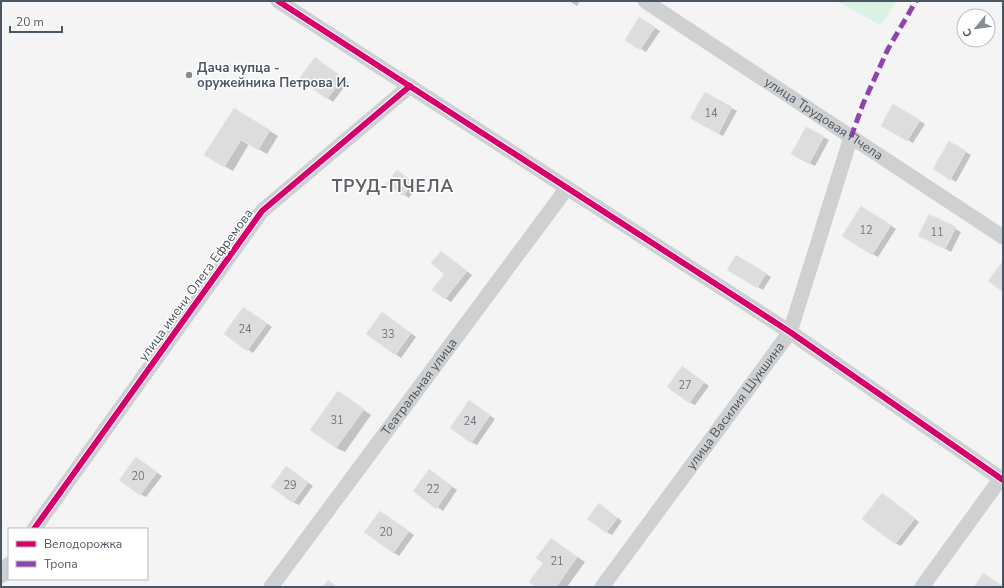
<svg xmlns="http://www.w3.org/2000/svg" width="1004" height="588" font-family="'Nunito Sans',sans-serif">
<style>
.green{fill:#d9f2e3}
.shadow{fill:#0003}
.building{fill:#ddddde;stroke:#e5e6e7}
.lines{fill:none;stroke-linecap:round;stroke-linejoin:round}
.street{stroke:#ced0d2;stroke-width:15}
.quiet{stroke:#8e44ad;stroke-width:5;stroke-dasharray:10 5;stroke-linecap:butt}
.cycleway-casing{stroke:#fff;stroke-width:8}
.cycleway{stroke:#d6006c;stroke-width:6}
.poi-dot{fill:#868d94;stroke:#fff;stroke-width:1.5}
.labels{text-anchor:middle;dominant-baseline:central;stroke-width:3;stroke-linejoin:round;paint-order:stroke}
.number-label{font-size:11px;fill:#707881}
.poi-label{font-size:13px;font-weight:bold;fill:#4a5661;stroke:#fff;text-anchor:start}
.street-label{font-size:13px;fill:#4a5661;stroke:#fff}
.district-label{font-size:17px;font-weight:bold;letter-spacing:1px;fill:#5f6368;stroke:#fff}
</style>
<rect width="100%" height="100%" fill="#f4f4f4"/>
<!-- green -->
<polygon class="green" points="837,1 897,1 880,25"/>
<!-- shadow -->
<g class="shadow">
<polygon points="569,1 580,1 577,6"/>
<polygon points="639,18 660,31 646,52 626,40"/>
<polygon points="321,62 348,82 333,102 301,79"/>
<polygon points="705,93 737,111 723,136 691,118"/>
<polygon points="894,106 925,124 913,143 882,125"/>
<polygon points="242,114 278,136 267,154 249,144 233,171 224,166"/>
<polygon points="806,128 829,140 815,166 792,154"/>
<polygon points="949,142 971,155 956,182 934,169"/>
<polygon points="402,174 418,185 409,198 388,184"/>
<polygon points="867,210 896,229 878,257 872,254"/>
<polygon points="930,215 961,232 951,252 925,238"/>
<polygon points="446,255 472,275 451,302 445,298"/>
<polygon points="736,256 771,277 763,290 728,269"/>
<polygon points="249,311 272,327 253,353 225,334"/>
<polygon points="388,316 416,337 401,358 367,334"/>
<polygon points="687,371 709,386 695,405 689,402"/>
<polygon points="346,397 371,415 345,452 336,448"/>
<polygon points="470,401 495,419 477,445 471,442"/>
<polygon points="142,462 162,476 146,497 140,494"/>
<polygon points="292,471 313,486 299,505 293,502"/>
<polygon points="434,474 457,490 443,511 414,491"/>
<polygon points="888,497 919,522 901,546 895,543"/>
<polygon points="604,508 622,521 612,535 606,532"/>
<polygon points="385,515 414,535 399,556 393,552"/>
<polygon points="551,539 585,562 567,587 538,587"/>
</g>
<!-- building -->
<g class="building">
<polygon points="639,17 655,27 640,50 625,40"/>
<polygon points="315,57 343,78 327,99 299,79"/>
<polygon points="705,92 732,107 718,134 690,118"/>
<polygon points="893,104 920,120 907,141 881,126"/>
<polygon points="234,108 270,130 258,150 241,140 224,167 204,155"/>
<polygon points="806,127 824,136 809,164 791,154"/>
<polygon points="949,141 966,151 950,180 933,169"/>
<polygon points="397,170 413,182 403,196 386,184"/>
<polygon points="861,206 891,225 872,255 842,236"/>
<polygon points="929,214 956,227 945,249 918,236"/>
<polygon points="441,251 467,271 445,299 432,290 444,274 431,263"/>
<polygon points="736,255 766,273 757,288 727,270"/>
<polygon points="1003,261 1003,292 988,281"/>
<polygon points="243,307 267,323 247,351 224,334"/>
<polygon points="382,312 411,333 395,355 366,334"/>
<polygon points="682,366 704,382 689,403 667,387"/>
<polygon points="338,391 364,409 336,448 310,430"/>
<polygon points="469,400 490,415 471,443 450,428"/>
<polygon points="136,457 157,472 140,495 119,480"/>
<polygon points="286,466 308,482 293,503 271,487"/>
<polygon points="429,469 452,486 436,509 413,491"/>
<polygon points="882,493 915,518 895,544 862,519"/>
<polygon points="599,503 617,518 606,533 587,519"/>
<polygon points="380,511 409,531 393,553 364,532"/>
<polygon points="551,538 577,557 556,587 536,587 529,582 543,563 536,558"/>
<polygon points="983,573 1003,586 1003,587 974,587"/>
<polygon points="328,580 337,587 323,587"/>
</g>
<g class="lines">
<!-- street -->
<g class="street">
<polyline points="278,1 790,332 1003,480"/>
<path id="s1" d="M645 1 1003 237"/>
<polyline points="34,529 262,211 410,86"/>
<polyline points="1,576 9,564"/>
<path id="s2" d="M271 587 567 188"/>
<path id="s3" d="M602 587 790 332 851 137"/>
<polyline points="922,587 1001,478"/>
</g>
<!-- quiet -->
<polyline class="quiet" points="851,137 863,104 888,49 916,1"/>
<!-- cycleway casing -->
<g class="cycleway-casing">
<g id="cycleway">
<polyline points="278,1 790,332 1003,480"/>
<polyline points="34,529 262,211 410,86"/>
</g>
</g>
<!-- cycleway -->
<use href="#cycleway" class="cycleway"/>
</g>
<!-- markers -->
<circle class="poi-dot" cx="189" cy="75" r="4"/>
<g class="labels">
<!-- number labels -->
<g class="number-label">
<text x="711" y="113">14</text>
<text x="866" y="230">12</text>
<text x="937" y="232">11</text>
<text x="245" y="329">24</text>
<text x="388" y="334">33</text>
<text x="685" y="385">27</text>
<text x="337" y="420">31</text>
<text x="470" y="421">24</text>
<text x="138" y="476">20</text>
<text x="290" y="485">29</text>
<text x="433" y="489">22</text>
<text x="386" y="532">20</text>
<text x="557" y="561">21</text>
</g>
<!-- poi labels -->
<g class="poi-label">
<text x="197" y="68">Дача купца -<tspan x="197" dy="15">оружейника Петрова И.</tspan></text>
</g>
<!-- street labels -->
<g class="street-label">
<text stroke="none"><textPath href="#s1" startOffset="214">улица Трудовая Пчела</textPath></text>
<text transform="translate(196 285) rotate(-54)">улица имени Олега Ефремова</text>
<text stroke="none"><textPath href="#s2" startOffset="249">Театральная улица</textPath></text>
<text stroke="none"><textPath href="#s3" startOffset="225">улица Василия Шукшина</textPath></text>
</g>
<!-- district labels -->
<g class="district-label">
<text x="393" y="186">ТРУД-ПЧЕЛА</text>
</g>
</g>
<!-- border -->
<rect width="1004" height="588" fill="none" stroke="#4a5661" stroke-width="4"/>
<!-- legend -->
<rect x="8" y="528" width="140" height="52" fill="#ffffff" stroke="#b7bbc0"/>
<rect x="16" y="541" width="20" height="6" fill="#d6006c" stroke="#b7bbc0"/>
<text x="44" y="548" font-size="12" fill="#4a5661">Велодорожка</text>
<rect x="16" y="561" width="20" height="6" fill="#8e44ad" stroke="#b7bbc0"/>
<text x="44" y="568" font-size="12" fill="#4a5661">Тропа</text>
<!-- north arrow -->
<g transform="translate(976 28) rotate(241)"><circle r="19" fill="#ffffff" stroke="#b7bbc0"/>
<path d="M0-3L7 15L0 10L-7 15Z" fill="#868d94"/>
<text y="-6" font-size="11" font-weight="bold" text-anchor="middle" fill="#4a5661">С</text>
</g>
<!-- scale -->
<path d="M10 26v6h52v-6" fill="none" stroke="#4a5661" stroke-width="2"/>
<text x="16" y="26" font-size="12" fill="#4a5661" stroke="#ffffff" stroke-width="3" paint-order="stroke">20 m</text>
</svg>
